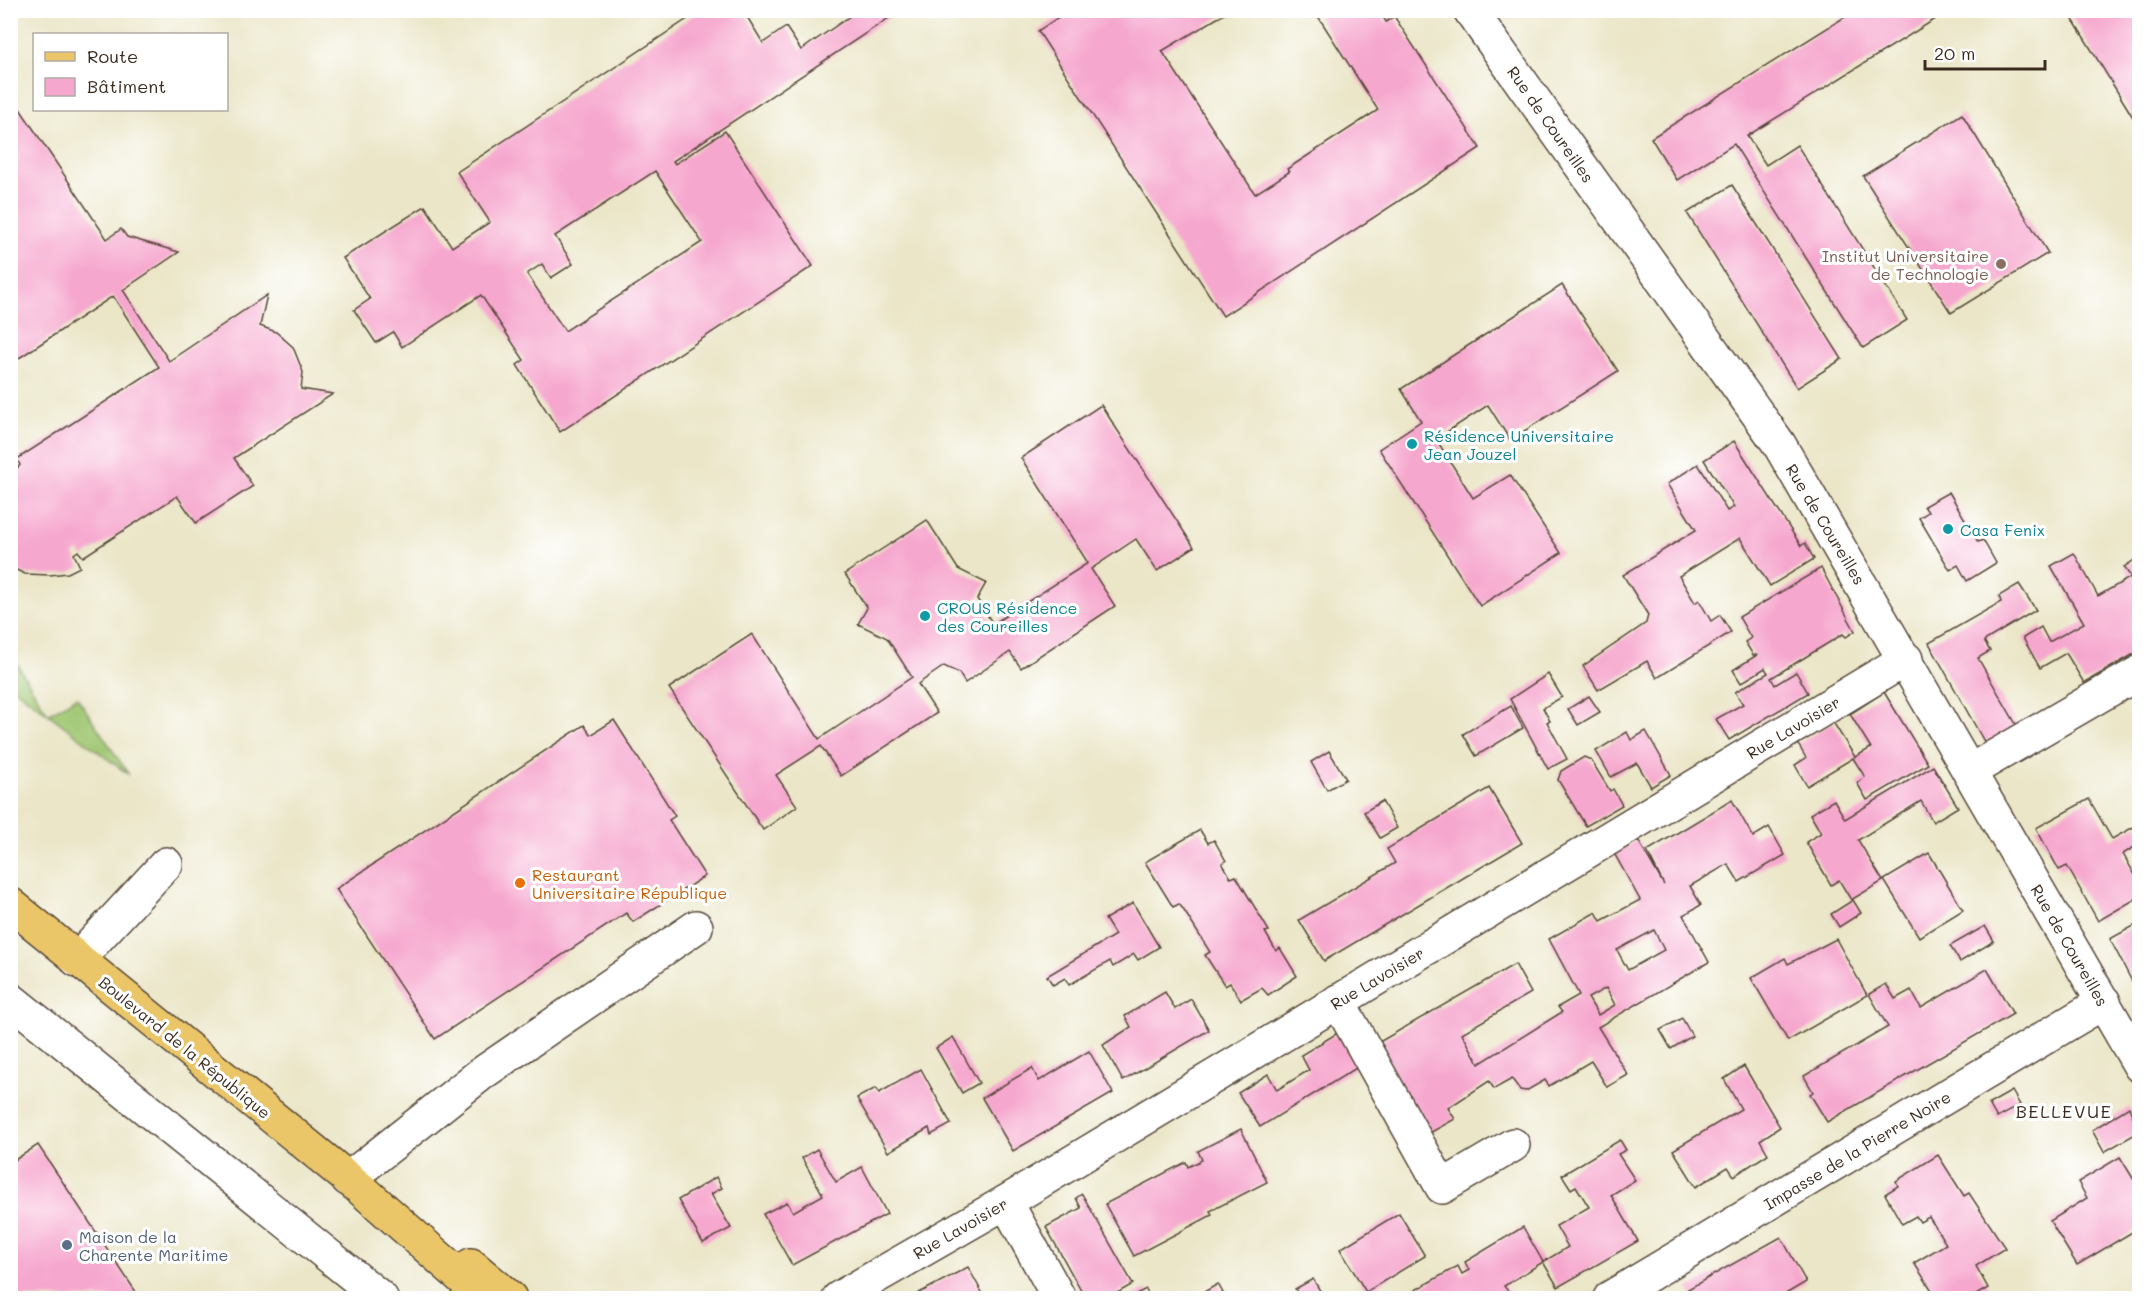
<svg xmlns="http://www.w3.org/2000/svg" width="2150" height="1309" font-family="Mali,sans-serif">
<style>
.green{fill:#9fc671;stroke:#6d7848;stroke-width:1.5}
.building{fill:#f6a7ce;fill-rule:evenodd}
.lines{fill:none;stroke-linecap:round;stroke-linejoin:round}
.minor-casing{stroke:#554638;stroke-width:36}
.major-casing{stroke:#554638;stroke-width:36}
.minor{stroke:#fff;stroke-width:33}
.major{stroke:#ebc669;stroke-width:33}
.education-dot{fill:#8d6e63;stroke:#fff;stroke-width:2}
.culture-dot{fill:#0f9aa8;stroke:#fff;stroke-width:2}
.food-dot{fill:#e8710a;stroke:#fff;stroke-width:2}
.service-dot{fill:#5c6f8a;stroke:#fff;stroke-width:2}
.labels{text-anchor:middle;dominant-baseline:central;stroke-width:6;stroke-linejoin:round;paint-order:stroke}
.street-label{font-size:16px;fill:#3b2a1e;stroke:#fff}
.education-label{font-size:16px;fill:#785e54;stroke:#fff;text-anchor:end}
.culture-label{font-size:16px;fill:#0d838f;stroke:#fff;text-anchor:start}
.food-label{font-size:16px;fill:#c56008;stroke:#fff;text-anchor:start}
.service-label{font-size:16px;fill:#4e5e75;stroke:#fff;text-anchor:start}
.neighbourhood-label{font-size:18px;letter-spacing:1.5px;fill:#3b2a1e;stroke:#fff}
</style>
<rect width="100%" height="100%" fill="#fff"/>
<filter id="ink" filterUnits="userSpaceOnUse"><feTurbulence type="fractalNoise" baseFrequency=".0167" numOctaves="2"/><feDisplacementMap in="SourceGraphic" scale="12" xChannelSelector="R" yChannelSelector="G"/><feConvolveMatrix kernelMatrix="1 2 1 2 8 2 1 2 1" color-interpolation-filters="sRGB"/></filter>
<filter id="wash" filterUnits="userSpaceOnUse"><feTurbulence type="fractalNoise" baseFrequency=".008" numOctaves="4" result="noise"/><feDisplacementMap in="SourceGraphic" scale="24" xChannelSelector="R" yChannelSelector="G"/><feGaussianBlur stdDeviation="1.35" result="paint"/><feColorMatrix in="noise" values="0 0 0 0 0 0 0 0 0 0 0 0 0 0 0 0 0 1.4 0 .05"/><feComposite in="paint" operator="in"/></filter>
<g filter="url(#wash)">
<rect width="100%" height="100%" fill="#ebe6c8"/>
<!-- green -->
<polygon class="green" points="11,655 48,714 77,697 129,775 11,686"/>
<g id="blocks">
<!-- building -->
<g class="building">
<path d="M701 10H743L763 43 786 27 801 50 859 10H901L673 161 675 164 725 131 813 266 560 432 517 365 524 360 481 295 402 347 393 332 376 343 354 310 370 299 343 258 425 206 452 247 490 222 457 172ZM655 171 702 242 565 331 527 274 542 264 551 278 573 264 555 236Z"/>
<polygon points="1069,10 1231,10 1162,51 1255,194 1289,172 1287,169 1378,110 1314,10 1379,10 1386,22 1394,16 1480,148 1223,316 1038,31"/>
<polygon points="1856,10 1939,10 1942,15 1747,136 1766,165 1797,145 1907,320 1863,348 1734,144 1677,180 1651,138"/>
<polygon points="2067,10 2139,10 2139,127"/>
<polygon points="10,94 107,239 121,229 127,237 179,252 123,290 169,361 267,295 260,326 276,332 293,347 303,372 301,389 333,394 234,458 253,486 196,523 177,496 83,557 78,551 74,554 80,567 68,573 50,575 25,574 10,567 10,458 17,468 20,465 17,459 159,367 113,296 10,364"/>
<polygon points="1962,114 2048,253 1951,313 1863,176"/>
<polygon points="1732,185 1842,359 1797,388 1687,213"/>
<polygon points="1562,285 1618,371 1510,440 1488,405 1436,439 1473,498 1510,475 1561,553 1480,606 1379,449 1421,421 1401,389"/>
<polygon points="1101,405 1194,547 1157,571 1136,539 1091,569 1115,606 1021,668 1010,652 965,683 959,673 944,666 918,684 937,713 841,776 821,746 776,775 797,806 763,830 669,688 752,634 819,739 912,677 887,638 858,624 867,608 845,574 879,551 927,520 958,569 986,583 977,599 993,624 1088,563 1021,458"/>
<polygon points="1734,441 1801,546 1805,543 1814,559 1770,586 1740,538 1679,576 1695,603 1699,600 1711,621 1720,615 1731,632 1657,678 1647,661 1598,690 1583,666 1646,623 1648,615 1623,575 1696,530 1667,484 1698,464 1727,511 1734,507 1704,460"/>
<polygon points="1949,492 1978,542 1983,540 1996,563 1967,581 1958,565 1950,570 1919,518 1928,512 1924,506"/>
<polygon points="2074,553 2098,596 2131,577 2124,567 2139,557 2139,651 2084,683 2066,653 2040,668 2023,638 2041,627 2049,642 2084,623 2051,566"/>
<polygon points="1821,568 1855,631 1846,637 1843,634 1771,678 1775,685 1796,672 1808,693 1729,740 1716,719 1743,704 1735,692 1768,673 1765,668 1741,683 1733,670 1757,655 1753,655 1745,642 1751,638 1739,617"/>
<polygon points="2019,584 2036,610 1984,641 1990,651 1978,658 2017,726 1986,745 1929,643 2001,602 1999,596"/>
<polygon points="1548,674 1562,697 1543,708 1550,721 1547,722 1567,759 1548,769 1510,699"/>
<polygon points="1884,692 1928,764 1867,800 1857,783 1865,777 1853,758 1807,786 1795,765 1806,758 1798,744 1833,722 1855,757 1871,748 1850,714"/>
<polygon points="1589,696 1600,712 1578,725 1568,709"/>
<polygon points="1511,706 1523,728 1476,756 1463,734"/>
<polygon points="614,720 675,816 669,820 705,876 633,922 626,913 435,1039 336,889 584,725 591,735"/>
<polygon points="1646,731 1671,775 1651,787 1637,763 1611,777 1596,751 1627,732 1631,740"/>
<polygon points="1329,751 1346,779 1327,790 1311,762"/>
<polygon points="1584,757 1591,760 1610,791 1613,789 1622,805 1586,826 1558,780 1561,771"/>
<polygon points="1933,766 1958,807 1933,822 1921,801 1858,840 1883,881 1851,900 1839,880 1831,885 1806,842 1821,833 1810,814 1834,800 1845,819"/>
<polygon points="1489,788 1522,843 1324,961 1299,920 1395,863 1387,849"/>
<polygon points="2089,799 2112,839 2139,824 2139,844 2123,854 2139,882 2139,897 2098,921 2067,866 2059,870 2036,828"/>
<path d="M1732 800 1753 837 1769 827 1785 855 1739 882 1728 864 1690 886 1701 905 1683 915 1709 962 1598 1027 1628 1075 1607 1087 1591 1061 1549 1086 1545 1080 1526 1091 1520 1090 1512 1079 1494 1089 1489 1081 1448 1108 1455 1119 1426 1135 1374 1045 1515 964 1531 993 1462 1033 1479 1064 1562 1012 1558 1007 1579 995 1549 939 1596 912 1601 921 1640 900 1614 853 1638 840 1664 885 1647 851ZM1654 930 1664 950 1628 970 1617 950ZM1606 988 1615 1005 1598 1015 1588 998Z"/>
<polygon points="1382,801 1397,828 1380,838 1364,812"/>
<polygon points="1200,830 1208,843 1214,840 1226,861 1222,863 1231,878 1236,876 1269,931 1265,932 1276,951 1280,948 1297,976 1268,995 1262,988 1241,1000 1230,983 1225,986 1205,955 1210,952 1183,909 1179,904 1173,907 1145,862"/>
<polygon points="1929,853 1963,910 1919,937 1884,880"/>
<polygon points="1853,900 1861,913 1839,927 1831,914"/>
<polygon points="1133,903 1159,947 1138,960 1134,954 1113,967 1110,961 1069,985 1065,978 1053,985 1047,976 1115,935 1105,919"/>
<polygon points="2139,923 2139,995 2110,939"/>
<polygon points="1985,926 1994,941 1960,962 1950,946"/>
<polygon points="1836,939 1867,995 1788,1041 1751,978 1785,958 1788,964"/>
<polygon points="1987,969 2013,1014 1827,1122 1810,1094 1813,1092 1804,1076 1888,1027 1869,994 1886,984 1895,999 1911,990 1921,1008"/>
<polygon points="1165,992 1175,1009 1191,999 1209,1030 1123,1081 1103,1045 1131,1027 1125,1016"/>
<polygon points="1682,1018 1692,1036 1671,1049 1660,1030"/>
<polygon points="1339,1032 1358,1067 1260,1127 1238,1093 1268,1074 1277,1090 1309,1070 1301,1055"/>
<polygon points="953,1037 979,1083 962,1093 936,1048"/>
<polygon points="1089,1051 1113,1093 1013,1151 982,1098 1032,1068 1039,1081"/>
<polygon points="1744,1066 1780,1127 1760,1140 1768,1154 1734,1176 1728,1167 1696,1187 1673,1150 1741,1109 1724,1079"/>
<polygon points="921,1069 951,1124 931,1135 929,1128 888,1152 857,1098 876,1088 879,1093"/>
<polygon points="2012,1091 2020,1105 1997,1118 1989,1104"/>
<polygon points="2129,1107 2139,1132 2104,1152 2092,1130"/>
<polygon points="1241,1129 1267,1182 1210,1211 1212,1215 1134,1256 1105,1204 1186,1162 1188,1167 1202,1160 1198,1151"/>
<polygon points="1620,1140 1626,1150 1618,1154 1635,1180 1611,1195 1638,1241 1558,1287 1543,1262 1568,1247 1556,1226 1589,1207 1576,1186 1571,1189 1562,1175"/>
<polygon points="38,1145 138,1295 133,1298 10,1298 10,1163"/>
<polygon points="817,1149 836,1182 862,1167 887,1214 792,1265 763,1214 787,1202 793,1212 823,1195 802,1158"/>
<polygon points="1938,1155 1964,1196 1969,1193 2005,1248 1976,1266 1988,1288 1971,1298 1929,1298 1935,1295 1914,1263 1946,1244 1929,1217 1920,1222 1916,1216 1902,1224 1885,1194 1898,1186 1896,1181"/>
<polygon points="2120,1157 2139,1188 2139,1228 2077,1265 2050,1221 2087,1198 2078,1182"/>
<polygon points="716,1177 722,1188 711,1194 731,1228 703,1243 678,1200"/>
<polygon points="1082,1194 1133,1284 1117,1293 1120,1298 1085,1298 1046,1227 1081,1208 1076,1198"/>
<polygon points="1399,1213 1425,1256 1366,1292 1340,1249"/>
<polygon points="1523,1227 1543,1262 1504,1286 1510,1294 1501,1298 1401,1298 1458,1266 1462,1274 1469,1270 1465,1262"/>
<polygon points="1781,1237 1806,1282 1779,1298 1694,1298 1688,1289"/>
<polygon points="968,1267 985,1298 922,1298 919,1293"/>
<polygon points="1313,1279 1322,1294 1316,1298 1301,1298 1295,1289"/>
<polygon points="1218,1284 1223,1293 1214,1298 1199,1298 1197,1296"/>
<polygon points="1146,1289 1150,1298 1128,1298"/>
</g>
</g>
</g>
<g filter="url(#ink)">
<use href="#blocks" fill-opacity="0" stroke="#554638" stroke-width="1.5"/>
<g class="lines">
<!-- minor casing -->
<g class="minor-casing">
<g id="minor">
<polyline points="1470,10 1779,444 2140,1066"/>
<polyline points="1970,771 2140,672"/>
<polyline points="77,960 166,864"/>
<polyline points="10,999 381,1298"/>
<polyline points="1338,1001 1442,1187 1513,1145"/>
<polyline points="348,1179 481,1074 696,927"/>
<polyline points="1006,1202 1059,1298"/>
<polyline points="839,1298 1006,1202 1906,659"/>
<polyline points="1610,1298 2104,1002"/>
</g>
</g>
<!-- major casing -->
<g class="major-casing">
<g id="major">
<polyline points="10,904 361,1189 469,1284 482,1298"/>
<polyline points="471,1265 510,1298"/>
</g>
</g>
<!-- minor -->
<use href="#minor" class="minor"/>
<!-- major -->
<use href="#major" class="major"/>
</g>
</g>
<!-- markers -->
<circle class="education-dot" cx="2001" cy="264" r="6"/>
<g class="culture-dot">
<circle cx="1412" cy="444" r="6"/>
<circle cx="1948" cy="529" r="6"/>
<circle cx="925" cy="616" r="6"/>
</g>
<circle class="food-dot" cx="520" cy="883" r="6"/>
<circle class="service-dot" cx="67" cy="1245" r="6"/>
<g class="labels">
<!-- street labels -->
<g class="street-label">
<text transform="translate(1551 124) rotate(55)">Rue de Coureilles</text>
<text transform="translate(1826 524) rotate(59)">Rue de Coureilles</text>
<text transform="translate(1793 727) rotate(-31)">Rue Lavoisier</text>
<text transform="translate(2070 945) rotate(60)">Rue de Coureilles</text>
<text transform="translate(1377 978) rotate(-31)">Rue Lavoisier</text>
<text transform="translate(185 1047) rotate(39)">Boulevard de la République</text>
<text transform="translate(1857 1150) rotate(-31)">Impasse de la Pierre Noire</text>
<text transform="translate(960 1228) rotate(-30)">Rue Lavoisier</text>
</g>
<!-- education labels -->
<g class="education-label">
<text x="1989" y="255">Institut Universitaire<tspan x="1989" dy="18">de Technologie</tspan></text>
</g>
<!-- culture labels -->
<g class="culture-label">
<text x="1424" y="435">Résidence Universitaire<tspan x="1424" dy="18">Jean Jouzel</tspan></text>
<text x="1960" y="529">Casa Fenix</text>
<text x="937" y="607">CROUS Résidence<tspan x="937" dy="18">des Coureilles</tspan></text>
</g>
<!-- food labels -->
<g class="food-label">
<text x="532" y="874">Restaurant<tspan x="532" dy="18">Universitaire République</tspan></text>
</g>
<!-- service labels -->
<g class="service-label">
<text x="79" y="1236">Maison de la<tspan x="79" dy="18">Charente Maritime</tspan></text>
</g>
<!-- neighbourhood labels -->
<g class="neighbourhood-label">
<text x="2064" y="1111">BELLEVUE</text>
</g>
</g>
<!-- margin -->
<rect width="2150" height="1309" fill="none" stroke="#fff" stroke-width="36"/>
<!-- legend -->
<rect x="33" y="33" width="195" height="78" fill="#ffffff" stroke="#b1aaa5" stroke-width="1.5"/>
<rect x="45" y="52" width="30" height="9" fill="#ebc669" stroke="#b1aaa5" stroke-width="1.5"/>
<text x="87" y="63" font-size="18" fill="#3b2a1e">Route</text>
<rect x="45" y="78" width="30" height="18" fill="#f6a7ce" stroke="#b1aaa5" stroke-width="1.5"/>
<text x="87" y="93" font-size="18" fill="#3b2a1e">Bâtiment</text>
<!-- scale -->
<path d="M1925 60v9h120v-9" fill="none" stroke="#3b2a1e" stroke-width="3"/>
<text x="1934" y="60" font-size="18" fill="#3b2a1e" stroke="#ffffff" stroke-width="4.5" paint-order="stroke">20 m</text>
</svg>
